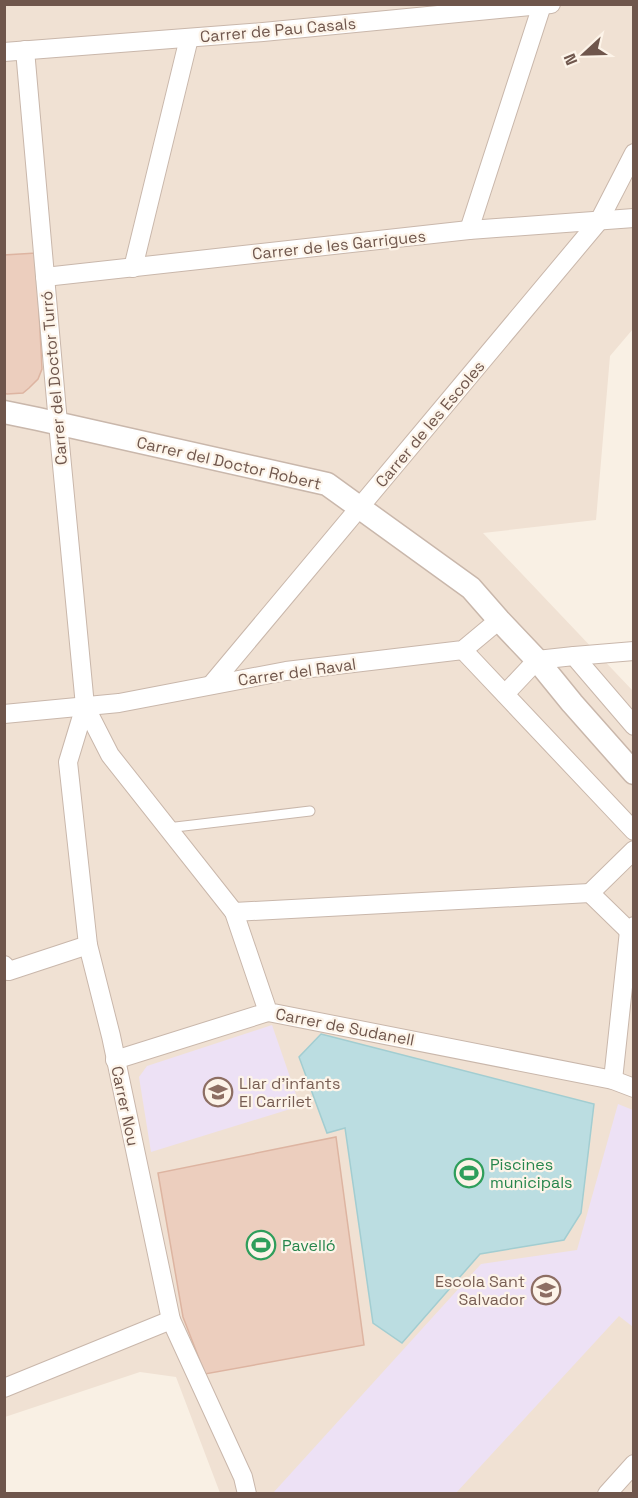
<svg xmlns="http://www.w3.org/2000/svg" width="638" height="1498" font-family="'Space Grotesk',sans-serif">
<style>
.residential{fill:#f0e1d3}
.education{fill:#ede1f5}
.water{fill:#bbdde1;stroke:#a2cdd1;stroke-width:1.5}
.building{fill:#eccebe;stroke:#ddb4a1;stroke-width:1.5}
.lines{fill:none;stroke-linecap:round;stroke-linejoin:round}
.service-casing{stroke:#c9b7ab;stroke-width:11}
.minor-casing{stroke:#c9b7ab;stroke-width:20}
.tertiary-casing{stroke:#c9b7ab;stroke-width:25}
.service{stroke:#fff;stroke-width:9}
.minor{stroke:#fff;stroke-width:18}
.tertiary{stroke:#fff;stroke-width:22}
.labels{text-anchor:middle;dominant-baseline:central;stroke-width:4.5;stroke-linejoin:round;paint-order:stroke}
.street-label{font-size:16px;fill:#6f564c;stroke:#fdf4e9}
.education-label{font-size:16px;fill:#785e54;stroke:#fdf4e9;text-anchor:start}
.leisure-label{font-size:16px;fill:#27864d;stroke:#fdf4e9;text-anchor:start}
</style>
<rect width="100%" height="100%" fill="#f9f0e4"/>
<!-- residential -->
<polygon class="residential" points="4,5 633,5 633,329 610,356 596,520 483,533 633,691 633,1493 220,1493 176,1377 140,1372 5,1417"/>
<!-- education -->
<g class="education">
<polygon points="272,1025 300,1106 151,1152 139,1077 147,1066"/>
<polygon points="618,1104 633,1110 633,1327 619,1316 456,1493 273,1493 481,1264 577,1250"/>
</g>
<!-- water -->
<polygon class="water" points="321,1034 594,1104 581,1213 564,1240 480,1254 402,1343 373,1323 345,1128 327,1133 299,1057"/>
<!-- building -->
<g class="building">
<polygon points="36,253 42,369 38,379 29,388 23,393 7,394 4,393 4,255"/>
<polygon points="336,1137 364,1345 205,1374 183,1317 158,1173"/>
</g>
<g class="lines">
<!-- service casing -->
<g class="service-casing">
<polyline id="service" points="167,828 310,811"/>
</g>
<!-- minor casing -->
<g class="minor-casing">
<g id="minor">
<polyline points="25,50 58,423 85,706 110,755 234,912 268,1012 613,1080 634,1088"/>
<polyline points="4,52 263,32 551,4"/>
<polyline points="469,230 542,5"/>
<polyline points="133,268 189,38"/>
<polyline points="45,277 469,230 634,218"/>
<polyline points="463,650 634,831"/>
<polyline points="574,656 634,651"/>
<polyline points="211,685 599,221 634,153"/>
<polyline points="505,694 537,660 574,656 634,726"/>
<polyline points="85,706 68,762 88,945 111,1036 171,1320 243,1477 247,1494"/>
<polyline points="4,714 119,703 286,671 463,650 499,620"/>
<polyline points="234,912 590,893"/>
<polyline points="629,931 590,893 634,850"/>
<polyline points="4,965 9,971 88,945"/>
<polyline points="115,1060 268,1012"/>
<polyline points="613,1080 629,931 634,926"/>
<polyline points="4,1388 171,1320"/>
<polyline points="607,1494 634,1464"/>
</g>
</g>
<!-- tertiary casing -->
<g class="tertiary-casing">
<polyline id="tertiary" points="4,412 38,419 327,484 471,588 499,620 537,660 572,703 634,773"/>
</g>
<!-- service -->
<use href="#service" class="service"/>
<!-- minor -->
<use href="#minor" class="minor"/>
<!-- tertiary -->
<use href="#tertiary" class="tertiary"/>
</g>
<!-- icons -->
<defs>
<g id="school-ring" transform="scale(1.5)"><circle r="9.5" fill="#fdf4e9" stroke="#8d6e63" stroke-width="1.5"/><path d="M0-5L7-2L0 1L-7-2ZM-4 1L0 2.5L4 1V4Q0 6-4 4Z" fill="#8d6e63"/></g>
<g id="stadium-ring" transform="scale(1.5)"><circle r="9.5" fill="#fdf4e9" stroke="#2e9e5b" stroke-width="1.5"/><path d="M0-5a6.5 5 0 1 0 0 10a6.5 5 0 1 0 0-10ZM-3.5-1.8h7v3.6h-7Z" fill="#2e9e5b"/></g>
</defs>
<g fill-rule="evenodd">
<use href="#school-ring" x="218" y="1092"/>
<use href="#stadium-ring" x="469" y="1173"/>
<use href="#stadium-ring" x="261" y="1245"/>
<use href="#school-ring" x="546" y="1290"/>
</g>
<g class="labels">
<!-- street labels -->
<g class="street-label">
<text transform="translate(278 30) rotate(-5)">Carrer de Pau Casals</text>
<text transform="translate(339 245) rotate(-6)">Carrer de les Garrigues</text>
<text transform="translate(54 378) rotate(-95)">Carrer del Doctor Turró</text>
<text transform="translate(430 424) rotate(-50)">Carrer de les Escoles</text>
<text transform="translate(229 463) rotate(13)">Carrer del Doctor Robert</text>
<text transform="translate(297 672) rotate(-8)">Carrer del Raval</text>
<text transform="translate(345 1027) rotate(11)">Carrer de Sudanell</text>
<text transform="translate(125 1106) rotate(78)">Carrer Nou</text>
</g>
<!-- education labels -->
<g class="education-label">
<text x="239" y="1083">Llar d'infants<tspan x="239" dy="18">El Carrilet</tspan></text>
<text x="525" y="1281" text-anchor="end">Escola Sant<tspan x="525" dy="18">Salvador</tspan></text>
</g>
<!-- leisure labels -->
<g class="leisure-label">
<text x="490" y="1164">Piscines<tspan x="490" dy="18">municipals</tspan></text>
<text x="282" y="1245">Pavelló</text>
</g>
</g>
<!-- border -->
<rect width="638" height="1498" fill="none" stroke="#6f564c" stroke-width="12"/>
<!-- north arrow -->
<g transform="translate(584 54) rotate(248)" stroke="#fdf4e9" stroke-width="4.5" paint-order="stroke">
<path d="M0-4.5L10 22L0 15L-10 22Z" fill="#6f564c"/>
<text y="-9" font-size="16" font-weight="bold" text-anchor="middle" fill="#6f564c">N</text>
</g>
</svg>
